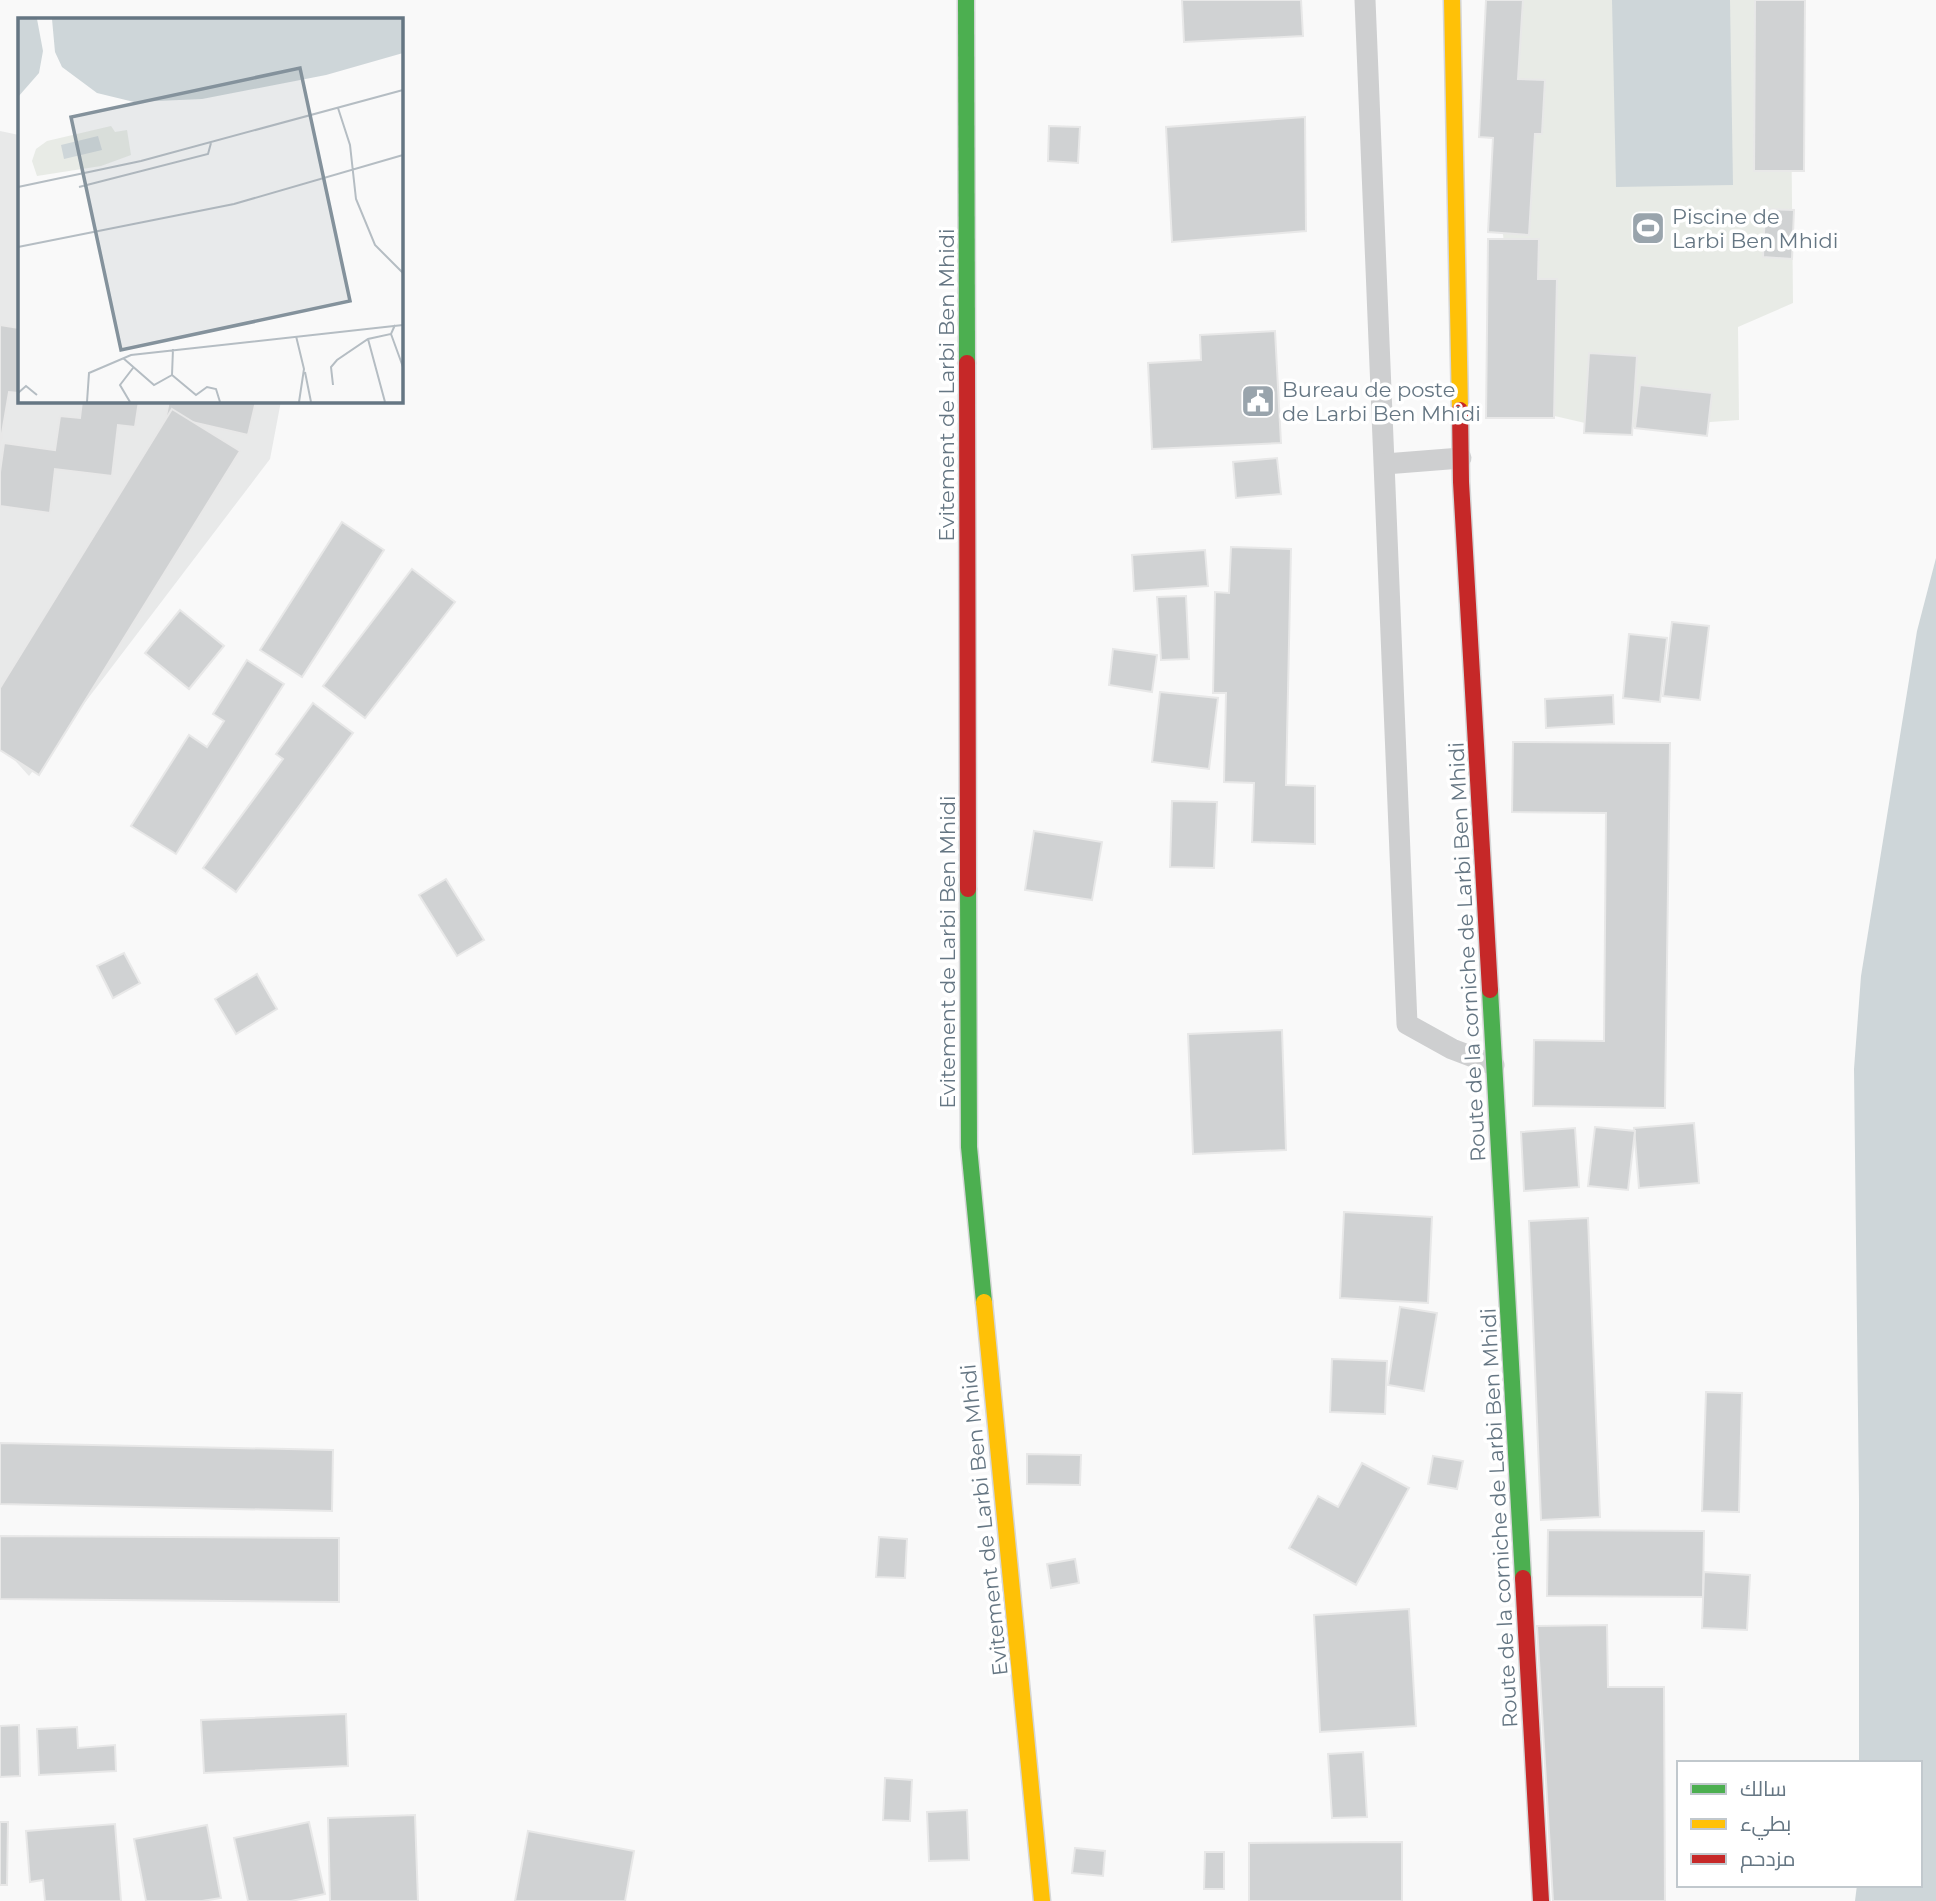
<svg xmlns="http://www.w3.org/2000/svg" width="1936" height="1901" font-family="Montserrat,Cairo,sans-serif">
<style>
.built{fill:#e8e9e9}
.green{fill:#e8ebe6}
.water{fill:#ced6d9}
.building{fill:#d0d2d3;stroke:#e8e8e8;stroke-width:2}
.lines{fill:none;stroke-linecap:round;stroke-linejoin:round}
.fast-casing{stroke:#d5d6d7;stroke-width:19}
.slow-casing{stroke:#d5d6d7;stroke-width:19}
.jam-casing{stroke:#d5d6d7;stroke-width:19}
.lane{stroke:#cecfd0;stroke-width:21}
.fast{stroke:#4caf50;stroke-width:16}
.slow{stroke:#ffc107;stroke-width:16}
.jam{stroke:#c62828;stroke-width:16}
.labels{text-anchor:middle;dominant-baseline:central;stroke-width:7;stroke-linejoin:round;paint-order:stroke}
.poi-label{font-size:21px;fill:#657683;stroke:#fff;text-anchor:start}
.street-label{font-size:21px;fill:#657683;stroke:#fff}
.inset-road{fill:none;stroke:#b5bdc3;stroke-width:2}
.view{fill:#84929c;fill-opacity:0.15;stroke:#84929c;stroke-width:3.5}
.inset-edge{fill:none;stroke:#657683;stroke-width:3.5}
</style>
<rect width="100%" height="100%" fill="#f9f9f9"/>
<!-- built -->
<polygon class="built" points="0,131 19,135 19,401 281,401 270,459 29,776 0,744"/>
<!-- green -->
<polygon class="green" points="1495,0 1790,0 1793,303 1738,327 1739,420 1611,429 1533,411 1512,337 1496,153"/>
<!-- water -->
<g class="water">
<polygon points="1612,0 1730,0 1733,185 1616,187"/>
<polygon points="1936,558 1936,1901 1855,1901 1857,1885 1920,1885 1920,1763 1859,1763 1859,1499 1854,1069 1861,976 1917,631"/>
</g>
<!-- building -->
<g class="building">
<polygon points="1182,0 1301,0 1303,36 1184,42"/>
<polygon points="1486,0 1523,0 1518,79 1545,80 1542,134 1535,134 1529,235 1488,232 1493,138 1479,137"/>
<polygon points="1755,0 1805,0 1804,171 1754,171"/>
<polygon points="1305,117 1306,231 1172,242 1166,127"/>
<polygon points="1049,126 1080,127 1078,163 1048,161"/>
<polygon points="1765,209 1794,210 1792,259 1763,257"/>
<polygon points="1488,239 1539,239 1538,279 1557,279 1554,418 1486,418"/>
<polygon points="0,325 19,328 19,393 9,392 0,445"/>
<polygon points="1275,331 1281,443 1152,449 1148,363 1201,360 1200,335"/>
<polygon points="1589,353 1637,356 1632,435 1584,433"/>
<polygon points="1640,385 1712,393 1707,436 1635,428"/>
<polygon points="82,401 139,401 135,427 118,425 112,476 55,469 50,513 0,506 0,472 4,443 55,450 60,416 80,418"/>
<polygon points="169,401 256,401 248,435 166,416"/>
<polygon points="172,409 240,451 39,775 0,750 0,688"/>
<polygon points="1277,458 1281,494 1236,498 1233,462"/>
<polygon points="342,522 384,550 302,677 260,650"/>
<polygon points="1231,547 1291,549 1286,785 1315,786 1315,844 1252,842 1254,783 1224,782 1226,693 1213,693 1215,592 1229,593"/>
<polygon points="1205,550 1208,586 1134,591 1132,555"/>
<polygon points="412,569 455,602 365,718 323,686"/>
<polygon points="1186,596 1189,659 1161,660 1157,597"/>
<polygon points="180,610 224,646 189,689 145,653"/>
<polygon points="1672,622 1709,626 1700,700 1663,696"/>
<polygon points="1629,634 1667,638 1660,702 1623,698"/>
<polygon points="1113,649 1157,655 1152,692 1109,685"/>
<polygon points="247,660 284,684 176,854 131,826 189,735 207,747 224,721 213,714"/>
<polygon points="1160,692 1218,698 1209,769 1152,762"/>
<polygon points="1613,695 1614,724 1546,728 1545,699"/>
<polygon points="313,703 353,733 236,892 203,868 283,759 276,754"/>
<polygon points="1513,742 1670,743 1665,1108 1533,1106 1534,1040 1604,1041 1606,813 1512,812"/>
<polygon points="1172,801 1217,802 1214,868 1170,867"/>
<polygon points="1034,831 1102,842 1092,900 1025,890"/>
<polygon points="446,879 484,940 457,956 419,895"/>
<polygon points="124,953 140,983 113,998 97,966"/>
<polygon points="257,974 277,1009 236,1034 215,999"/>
<polygon points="1282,1030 1286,1150 1193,1154 1188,1034"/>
<polygon points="1694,1123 1699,1183 1639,1188 1634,1128"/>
<polygon points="1595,1127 1635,1131 1628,1190 1588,1186"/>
<polygon points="1575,1128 1579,1187 1524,1191 1521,1132"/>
<polygon points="1344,1212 1432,1217 1428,1303 1340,1298"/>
<polygon points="1588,1218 1600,1517 1541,1520 1529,1221"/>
<polygon points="1400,1307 1437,1313 1424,1391 1388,1385"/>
<polygon points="1332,1359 1387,1361 1385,1414 1330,1412"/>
<polygon points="1706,1392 1742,1393 1739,1512 1702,1511"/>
<polygon points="0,1443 333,1450 332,1511 0,1504"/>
<polygon points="1027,1454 1081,1455 1080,1485 1027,1484"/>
<polygon points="1433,1456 1463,1461 1457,1489 1428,1484"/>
<polygon points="1362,1463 1409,1488 1356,1585 1289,1548 1318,1496 1338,1507"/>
<polygon points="1548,1530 1704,1531 1703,1597 1547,1596"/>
<polygon points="0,1536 339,1538 339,1602 0,1599"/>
<polygon points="879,1537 907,1539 905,1578 876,1577"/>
<polygon points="1075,1559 1079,1583 1051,1588 1047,1564"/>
<polygon points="1704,1572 1750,1575 1747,1630 1702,1628"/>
<polygon points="1409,1609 1416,1726 1320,1732 1314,1615"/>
<polygon points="1607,1625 1608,1687 1664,1687 1665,1901 1553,1901 1537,1626"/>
<polygon points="346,1714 348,1766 204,1773 201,1720"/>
<polygon points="19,1725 20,1776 0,1777 0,1726"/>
<polygon points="77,1727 78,1748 115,1745 116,1771 39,1775 37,1729"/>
<polygon points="1363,1752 1367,1817 1332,1818 1328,1754"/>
<polygon points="885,1778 912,1780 910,1821 883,1820"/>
<polygon points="967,1810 969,1860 929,1861 927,1812"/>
<polygon points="415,1815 418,1901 330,1901 328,1818"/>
<polygon points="0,1822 8,1822 7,1885 0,1885"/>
<polygon points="309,1822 325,1894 291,1901 248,1901 234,1838"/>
<polygon points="115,1824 121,1901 45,1901 43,1880 30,1882 26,1831"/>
<polygon points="207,1825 221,1898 202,1901 146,1901 134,1839"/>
<polygon points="528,1831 634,1851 625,1901 515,1901"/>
<polygon points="1402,1842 1402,1901 1249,1901 1249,1843"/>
<polygon points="1075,1848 1105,1851 1103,1876 1072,1873"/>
<polygon points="1205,1852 1224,1852 1224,1889 1204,1889"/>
</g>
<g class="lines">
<!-- fast casing -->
<g class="fast-casing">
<g id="fast">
<polyline points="966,0 967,363"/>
<polyline points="968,889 969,1147 984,1302"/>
<polyline points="1490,990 1523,1578"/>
</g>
</g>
<!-- slow casing -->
<g class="slow-casing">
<g id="slow">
<polyline points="1452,0 1460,410"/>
<polyline points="984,1302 1042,1901"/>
</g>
</g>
<!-- jam casing -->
<g class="jam-casing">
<g id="jam">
<polyline points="967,363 968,889"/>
<polyline points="1460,410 1461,482 1490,990"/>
<polyline points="1523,1578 1541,1901"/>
</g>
</g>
<!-- lane -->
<g class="lane">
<polyline points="1365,0 1407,1024 1452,1049 1494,1065"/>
<polyline points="1385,464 1461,458"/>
</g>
<!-- fast -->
<use href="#fast" class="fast"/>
<!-- slow -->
<use href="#slow" class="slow"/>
<!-- jam -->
<use href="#jam" class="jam"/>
</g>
<!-- icons -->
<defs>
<g id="stadium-square" transform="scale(1.75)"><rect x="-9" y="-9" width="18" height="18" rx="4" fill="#99a4ac" stroke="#fff"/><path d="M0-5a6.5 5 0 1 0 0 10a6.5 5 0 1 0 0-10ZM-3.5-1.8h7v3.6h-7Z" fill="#fff"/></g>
<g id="civic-square" transform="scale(1.75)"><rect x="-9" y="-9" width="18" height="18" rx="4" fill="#99a4ac" stroke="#fff"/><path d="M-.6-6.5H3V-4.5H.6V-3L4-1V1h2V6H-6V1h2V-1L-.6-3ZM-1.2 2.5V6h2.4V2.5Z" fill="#fff"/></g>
</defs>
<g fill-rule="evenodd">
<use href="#stadium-square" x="1648" y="228"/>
<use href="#civic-square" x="1258" y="401"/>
</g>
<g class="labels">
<!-- poi labels -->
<g class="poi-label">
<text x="1672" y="216">Piscine de<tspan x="1672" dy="24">Larbi Ben Mhidi</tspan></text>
<text x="1282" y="389">Bureau de poste<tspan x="1282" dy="24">de Larbi Ben Mhidi</tspan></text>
</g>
<!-- street labels -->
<g class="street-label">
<text transform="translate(946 385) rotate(-90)">Evitement de Larbi Ben Mhidi</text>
<text transform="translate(947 952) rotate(-90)">Evitement de Larbi Ben Mhidi</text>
<text transform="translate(1467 952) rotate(-93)">Route de la corniche de Larbi Ben Mhidi</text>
<text transform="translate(1499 1518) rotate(-93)">Route de la corniche de Larbi Ben Mhidi</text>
<text transform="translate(984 1520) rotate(-96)">Evitement de Larbi Ben Mhidi</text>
</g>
</g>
<!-- overview -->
<g transform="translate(18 18)">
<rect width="385" height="385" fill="#f9f9f9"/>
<path d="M93 108 97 114 109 112 113 137 83 148 19 158 14 143 18 131 29 123Z" fill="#e8ebe6"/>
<path d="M0 1H19L25 33 21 55 0 79ZM34 1H385V35L308 57 184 81 116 84 79 75 44 49 37 34ZM80 118 84 132 46 141 43 127Z" fill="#ced6d9"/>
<path class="inset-road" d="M320 90 332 127 338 181 357 227 385 255M0 169 123 143 385 72M61 169 190 136 193 125M0 229 216 186 385 137M373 316 385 349M278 318 286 351 281 384M350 321 367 384M105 340 136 367 154 357 155 331M287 354 293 384M154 357 178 377 189 369 198 371 202 384M315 367 313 349 319 342 350 321 373 316 377 307M0 375 8 368 19 377M69 384 71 355 113 337 385 307M112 384 102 367 115 350"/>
<path class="view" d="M282 50 332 283 103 332 53 99Z"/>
<rect width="385" height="385" class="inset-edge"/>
</g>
<!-- legend -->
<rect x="1677" y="1761" width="245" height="126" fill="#ffffff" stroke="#c1c8cd" stroke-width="2"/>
<rect x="1691" y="1784" width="35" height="10" fill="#4caf50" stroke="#c1c8cd" stroke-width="2"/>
<text x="1740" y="1796" font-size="21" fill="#657683">سالك</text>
<rect x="1691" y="1819" width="35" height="10" fill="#ffc107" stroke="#c1c8cd" stroke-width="2"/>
<text x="1740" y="1831" font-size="21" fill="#657683">بطيء</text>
<rect x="1691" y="1854" width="35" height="10" fill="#c62828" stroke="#c1c8cd" stroke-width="2"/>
<text x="1740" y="1866" font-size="21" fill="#657683">مزدحم</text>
</svg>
